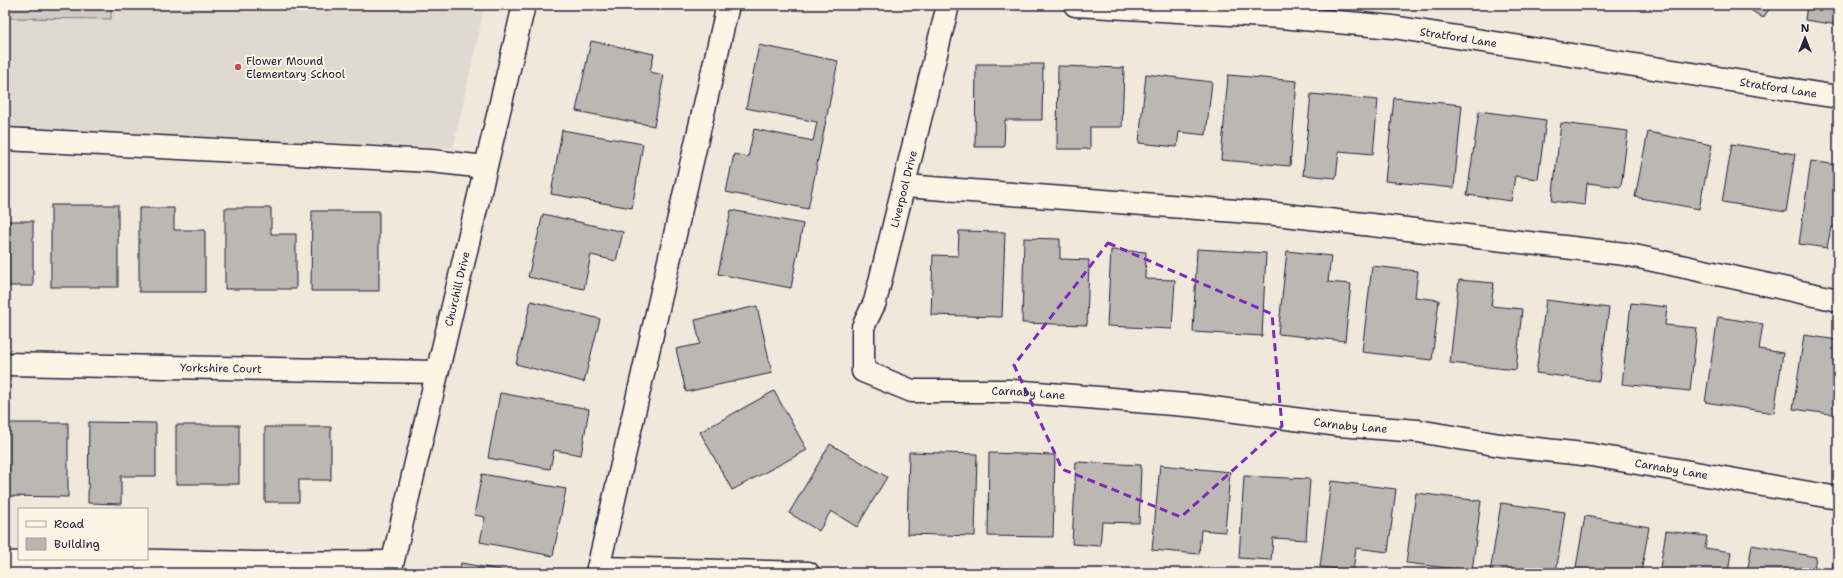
<svg xmlns="http://www.w3.org/2000/svg" width="1843" height="578" font-family="'Shantell Sans',sans-serif">
<style>
.built{fill:#e0d9cf}
.green{fill:#d1cbc3;stroke:#7a767f}
.building{fill:#bcb7b3;stroke:#22223b}
.lines{fill:none;stroke-linecap:round;stroke-linejoin:round}
.minor-casing{stroke:#22223b;stroke-width:25}
.minor{stroke:#fcf5e5;stroke-width:22}
.marked{fill:none;stroke:#7b2cbf;stroke-width:3;stroke-dasharray:8 5;stroke-linejoin:round}
.poi-dot{fill:#d1495b;stroke:#fcf5e5;stroke-width:1.5}
.labels{text-anchor:middle;dominant-baseline:central;stroke-width:4;stroke-linejoin:round;paint-order:stroke}
.street-label{font-size:11px;fill:#22223b;stroke:#fcf5e5}
.poi-label{font-size:11px;fill:#22223b;stroke:#fcf5e5;text-anchor:start}
</style>
<rect width="100%" height="100%" fill="#efe8db"/>
<filter id="ink" filterUnits="userSpaceOnUse"><feTurbulence type="fractalNoise" baseFrequency=".025" numOctaves="2"/><feDisplacementMap in="SourceGraphic" scale="8" xChannelSelector="R" yChannelSelector="G"/><feConvolveMatrix kernelMatrix="1 2 1 2 8 2 1 2 1" color-interpolation-filters="sRGB"/></filter>
<g filter="url(#ink)">
<!-- built -->
<polygon class="built" points="5,5 485,5 453,148 5,129"/>
<!-- green -->
<polygon class="green" points="5,5 111,5 111,19 5,18"/>
<!-- building -->
<g class="building">
<polygon points="1743,5 1772,5 1763,18"/>
<polygon points="1807,5 1838,5 1838,25 1805,20"/>
<polygon points="591,41 654,54 650,72 664,75 654,126 576,111"/>
<polygon points="759,45 838,61 808,209 726,192 734,154 748,157 754,129 813,141 817,122 746,108"/>
<polygon points="976,64 1043,64 1042,120 1005,120 1004,147 975,147"/>
<polygon points="1058,66 1124,68 1122,127 1090,127 1090,149 1057,149"/>
<polygon points="1146,74 1212,82 1206,135 1179,132 1177,147 1139,143"/>
<polygon points="1228,75 1297,81 1290,166 1221,160"/>
<polygon points="1311,94 1378,100 1373,154 1339,151 1336,178 1303,175"/>
<polygon points="1394,98 1462,105 1454,188 1385,181"/>
<polygon points="1479,111 1546,120 1538,179 1515,176 1511,201 1467,195"/>
<polygon points="1561,123 1628,131 1621,187 1587,183 1585,205 1552,201"/>
<polygon points="562,130 643,144 632,208 551,194"/>
<polygon points="1648,132 1712,145 1699,209 1635,197"/>
<polygon points="1732,144 1795,154 1786,212 1722,202"/>
<polygon points="1811,161 1838,165 1838,228 1831,227 1827,248 1799,244"/>
<rect x="51" y="205" width="67" height="82"/>
<polygon points="139,208 174,208 174,230 205,230 205,292 139,292"/>
<polygon points="225,208 271,208 271,234 296,234 296,289 225,289"/>
<polygon points="731,210 803,224 791,288 718,274"/>
<polygon points="312,211 379,211 379,291 311,291"/>
<polygon points="543,214 623,232 616,261 591,255 584,289 528,277"/>
<rect x="5" y="221" width="28" height="65"/>
<polygon points="959,231 1005,232 1002,317 931,315 933,255 958,256"/>
<polygon points="1024,238 1060,239 1060,259 1089,260 1087,325 1022,323"/>
<polygon points="1197,249 1266,253 1262,336 1193,332"/>
<polygon points="1111,250 1146,252 1145,279 1175,280 1172,329 1107,326"/>
<polygon points="1287,251 1331,256 1328,282 1351,284 1345,341 1278,334"/>
<polygon points="1372,266 1418,271 1415,297 1439,300 1432,360 1362,352"/>
<polygon points="1459,280 1494,283 1491,306 1522,309 1516,370 1450,363"/>
<polygon points="1546,300 1609,308 1599,381 1536,373"/>
<polygon points="531,301 600,319 584,382 516,364"/>
<polygon points="1631,303 1667,307 1665,325 1697,328 1690,391 1622,384"/>
<polygon points="757,306 772,373 686,392 676,349 700,344 695,320"/>
<polygon points="1718,317 1763,324 1759,349 1783,353 1774,413 1705,402"/>
<polygon points="1804,335 1838,340 1838,415 1793,409"/>
<polygon points="774,391 807,450 732,490 700,432"/>
<polygon points="500,393 589,409 581,455 554,450 550,469 488,458"/>
<polygon points="89,422 156,423 156,476 121,476 121,504 88,503"/>
<polygon points="5,423 68,423 68,497 5,496"/>
<rect x="176" y="425" width="63" height="59"/>
<polygon points="265,427 331,427 331,480 299,480 299,502 265,502"/>
<polygon points="830,444 887,477 857,527 831,511 819,531 789,513"/>
<polygon points="909,452 977,454 975,536 907,534"/>
<polygon points="989,453 1055,455 1053,537 988,536"/>
<polygon points="1076,462 1141,465 1139,523 1102,522 1100,546 1072,544"/>
<polygon points="1160,465 1230,472 1225,532 1201,530 1199,554 1152,550"/>
<polygon points="482,474 566,489 553,556 480,542 485,517 474,515"/>
<polygon points="1244,476 1310,479 1306,540 1273,538 1271,560 1239,558"/>
<polygon points="1331,481 1396,489 1388,552 1356,548 1353,571 1320,567"/>
<polygon points="1416,493 1481,501 1472,571 1406,563"/>
<polygon points="1501,503 1565,512 1556,573 1490,573"/>
<polygon points="1585,516 1649,527 1641,573 1575,573"/>
<polygon points="1666,531 1707,536 1705,548 1731,552 1728,573 1659,573"/>
<polygon points="1752,545 1816,557 1813,573 1747,573"/>
<polygon points="1833,562 1838,563 1838,573 1831,573"/>
<polygon points="461,563 517,573 459,573"/>
</g>
<g class="lines">
<!-- minor casing -->
<g class="minor-casing">
<g id="minor">
<path id="s1" d="M948 5 875 302 863 327V371L912 391H1012L1198 406 1339 425 1418 431 1500 445 1592 455 1838 498"/>
<path id="s2" d="M1075 5 1281 17 1393 27 1838 97"/>
<polyline points="5,139 431,161 485,167"/>
<polyline points="905,186 1276,214 1625,254 1838,300"/>
<path id="s3" d="M5 364 436 372"/>
<polyline points="5,563 115,560 256,563 392,562"/>
<polyline points="598,568 808,573"/>
<path id="s4" d="M390 573 524 5"/>
<polyline points="597,573 728,5"/>
</g>
</g>
<!-- minor -->
<use href="#minor" class="minor"/>
</g>
</g>
<!-- marked area -->
<path class="marked" d="M1108 243 1272 314 1282 426 1181 517 1062 469 1014 365Z"/>
<!-- markers -->
<circle class="poi-dot" cx="238" cy="67" r="4"/>
<g class="labels">
<!-- street labels -->
<g class="street-label">
<text stroke="none"><textPath href="#s2" startOffset="385">Stratford Lane</textPath></text>
<text stroke="none"><textPath href="#s2" startOffset="709">Stratford Lane</textPath></text>
<text transform="translate(904 189) rotate(-76)">Liverpool Drive</text>
<text stroke="none"><textPath href="#s4" startOffset="292">Churchill Drive</textPath></text>
<text stroke="none"><textPath href="#s3" startOffset="216">Yorkshire Court</textPath></text>
<text stroke="none"><textPath href="#s1" startOffset="547">Carnaby Lane</textPath></text>
<text stroke="none"><textPath href="#s1" startOffset="871">Carnaby Lane</textPath></text>
<text stroke="none"><textPath href="#s1" startOffset="1195">Carnaby Lane</textPath></text>
</g>
<!-- poi labels -->
<g class="poi-label">
<text x="246" y="61">Flower Mound<tspan x="246" dy="13">Elementary School</tspan></text>
</g>
</g>
<!-- margin -->
<rect width="1843" height="578" fill="none" stroke="#fcf5e5" stroke-width="20"/>
<rect x="10" y="10" width="1823" height="558" fill="none" stroke="#22223b" stroke-width="1.5" filter="url(#ink)"/>
<!-- legend -->
<rect x="18" y="508" width="130" height="52" fill="#fcf5e5" stroke="#a5a1a1"/>
<rect x="26" y="521" width="20" height="6" fill="#fcf5e5" stroke="#a5a1a1"/>
<text x="54" y="528" font-size="12" fill="#22223b">Road</text>
<rect x="26" y="538" width="20" height="12" fill="#bcb7b3" stroke="#a5a1a1"/>
<text x="54" y="548" font-size="12" fill="#22223b">Building</text>
<!-- north arrow -->
<g transform="translate(1805 38)" stroke="#fcf5e5" stroke-width="3" paint-order="stroke">
<path d="M0-3L7 15L0 10L-7 15Z" fill="#22223b"/>
<text y="-6" font-size="11" font-weight="bold" text-anchor="middle" fill="#22223b">N</text>
</g>
</svg>
